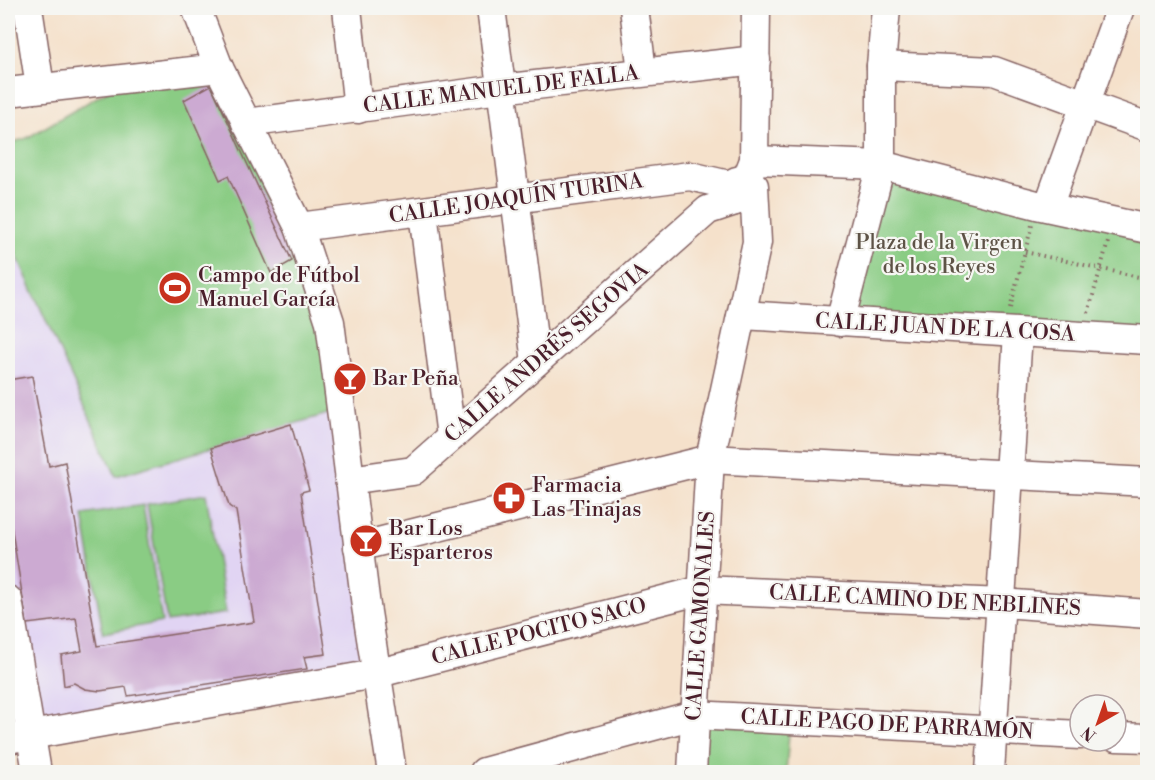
<svg xmlns="http://www.w3.org/2000/svg" width="1155" height="780" font-family="'Libre Bodoni',serif">
<style>
.built{fill:#e1d4f3}
.green{fill:#8acc84;stroke:#6a7658;stroke-width:1.5}
.building{fill:#ccaad2}
.lines{fill:none;stroke-linecap:round;stroke-linejoin:round}
.minor-casing{stroke:#866363;stroke-width:31}
.path{stroke:#866363;stroke-width:4;stroke-dasharray:1.5 4.5;stroke-linecap:butt}
.minor{stroke:#fff;stroke-width:28}
.labels{text-anchor:middle;dominant-baseline:central;stroke-width:4.5;stroke-linejoin:round;paint-order:stroke}
.street-label{font-size:21px;fill:#4a1f2b;stroke:#f6f6f2}
.park-label{font-size:21px;fill:#5d5346;stroke:#f6f6f2}
.poi-label{font-size:21px;fill:#4a1f2b;stroke:#f6f6f2;text-anchor:start}
</style>
<rect width="100%" height="100%" fill="#f6f6f2"/>
<filter id="ink" filterUnits="userSpaceOnUse"><feTurbulence type="fractalNoise" baseFrequency=".0167" numOctaves="2"/><feDisplacementMap in="SourceGraphic" scale="12" xChannelSelector="R" yChannelSelector="G"/><feConvolveMatrix kernelMatrix="1 2 1 2 8 2 1 2 1" color-interpolation-filters="sRGB"/></filter>
<filter id="wash" filterUnits="userSpaceOnUse"><feTurbulence type="fractalNoise" baseFrequency=".008" numOctaves="4" result="noise"/><feDisplacementMap in="SourceGraphic" scale="24" xChannelSelector="R" yChannelSelector="G"/><feGaussianBlur stdDeviation="1.35" result="paint"/><feColorMatrix in="noise" values="0 0 0 0 0 0 0 0 0 0 0 0 0 0 0 0 0 1.4 0 .05"/><feComposite in="paint" operator="in"/></filter>
<g filter="url(#wash)">
<rect width="100%" height="100%" fill="#f5e1cb"/>
<!-- built -->
<polygon class="built" points="8,236 116,476 341,410 375,674 29,734 8,600"/>
<!-- green -->
<g class="green">
<polygon points="219,68 299,227 341,410 116,476 8,236 8,144 27,138 131,77"/>
<polygon points="881,165 1147,229 1147,340 840,322"/>
<polygon points="206,494 226,613 167,622 147,504"/>
<polygon points="143,505 162,622 103,633 83,515"/>
<polygon points="694,715 790,721 786,772 692,772"/>
</g>
<g id="blocks">
<!-- building -->
<g class="building">
<polygon points="211,85 292,261 271,273 228,176 220,180 184,100"/>
<polygon points="32,376 49,466 65,462 97,646 254,622 236,511 229,506 211,448 291,424 309,490 301,492 326,654 304,657 307,669 128,696 126,687 100,691 85,689 74,683 64,686 61,655 82,651 76,618 27,624 8,506 8,380"/>
</g>
</g>
</g>
<g filter="url(#ink)">
<use href="#blocks" fill-opacity="0" stroke="#866363" stroke-width="1.5"/>
<g class="lines">
<!-- minor casing -->
<g class="minor-casing">
<g id="minor">
<polyline points="28,8 40,87"/>
<polyline points="196,8 219,68 299,227 330,322 366,606 392,772"/>
<polyline points="347,8 358,109"/>
<polyline points="491,8 536,362"/>
<polyline points="634,8 642,71"/>
<polyline points="881,66 994,71 1148,127"/>
<polyline points="8,92 219,68"/>
<polyline points="246,123 500,89 756,60"/>
<polyline points="754,160 881,165 1037,205 1148,229"/>
<polyline points="747,178 754,160 756,8"/>
<polyline points="1048,207 1120,8"/>
<polyline points="423,212 451,437"/>
<polyline points="299,227 690,176 733,186"/>
<polyline points="742,315 1148,340"/>
<polyline points="840,322 881,165 881,66 886,8"/>
<polyline points="349,480 413,471 708,210 735,201"/>
<polyline points="358,547 710,459 1148,482"/>
<polyline points="8,600 37,772"/>
<polyline points="1116,737 1148,738"/>
<polyline points="8,739 375,674 702,590 1003,603 1148,614"/>
<polyline points="484,772 694,715 1080,735"/>
<polyline points="692,772 710,459 757,242 754,186 746,180 737,181 732,193 735,201"/>
<polyline points="990,772 1018,333"/>
</g>
</g>
<!-- path -->
<g class="path">
<polyline points="1025,252 1148,279"/>
<polyline points="1010,308 1032,225"/>
<polyline points="1088,313 1108,242"/>
</g>
<!-- minor -->
<use href="#minor" class="minor"/>
</g>
</g>
<!-- icons -->
<defs>
<g id="stadium-disc" transform="scale(1.725)"><circle r="9.5" fill="#c8321e" stroke="#f6f6f2"/><path d="M0-5a6.5 5 0 1 0 0 10a6.5 5 0 1 0 0-10ZM-3.5-1.8h7v3.6h-7Z" fill="#fff"/></g>
<g id="bar-disc" transform="scale(1.725)"><circle r="9.5" fill="#c8321e" stroke="#f6f6f2"/><path d="M-6-5H6L.8 .8V4.5H3.5V6h-7V4.5H-.8V.8Z" fill="#fff"/></g>
<g id="pharmacy-disc" transform="scale(1.725)"><circle r="9.5" fill="#c8321e" stroke="#f6f6f2"/><path d="M-2-6h4v4h4v4h-4v4h-4v-4h-4v-4h4Z" fill="#fff"/></g>
</defs>
<g fill-rule="evenodd">
<use href="#stadium-disc" x="175" y="288"/>
<use href="#bar-disc" x="350" y="379"/>
<use href="#pharmacy-disc" x="509" y="498"/>
<use href="#bar-disc" x="366" y="541"/>
</g>
<g class="labels">
<!-- street labels -->
<g class="street-label">
<text transform="translate(501 90) rotate(-7)">CALLE MANUEL DE FALLA</text>
<text transform="translate(516 199) rotate(-8)">CALLE JOAQUÍN TURINA</text>
<text transform="translate(945 328) rotate(3)">CALLE JUAN DE LA COSA</text>
<text transform="translate(547 353) rotate(-41)">CALLE ANDRÉS SEGOVIA</text>
<text transform="translate(925 601) rotate(3)">CALLE CAMINO DE NEBLINES</text>
<text transform="translate(701 616) rotate(-86)">CALLE GAMONALES</text>
<text transform="translate(539 632) rotate(-14)">CALLE POCITO SACO</text>
<text transform="translate(887 725) rotate(3)">CALLE PAGO DE PARRAMÓN</text>
</g>
<!-- park labels -->
<g class="park-label">
<text x="939" y="243">Plaza de la Virgen<tspan x="939" dy="24">de los Reyes</tspan></text>
</g>
<!-- poi labels -->
<g class="poi-label">
<text x="198" y="276">Campo de Fútbol<tspan x="198" dy="24">Manuel García</tspan></text>
<text x="373" y="379">Bar Peña</text>
<text x="532" y="486">Farmacia<tspan x="532" dy="24">Las Tinajas</tspan></text>
<text x="389" y="529">Bar Los<tspan x="389" dy="24">Esparteros</tspan></text>
</g>
</g>
<!-- margin -->
<rect width="1155" height="780" fill="none" stroke="#f6f6f2" stroke-width="30"/>
<!-- north arrow -->
<g transform="translate(1098 723) rotate(220)"><circle r="28" fill="#f6f6f2" stroke="#b1a0a2" stroke-width="1.5"/>
<path d="M0-4.5L10 22L0 15L-10 22Z" fill="#c8321e"/>
<text y="-9" font-size="16" font-weight="bold" text-anchor="middle" fill="#4a1f2b">N</text>
</g>
</svg>
